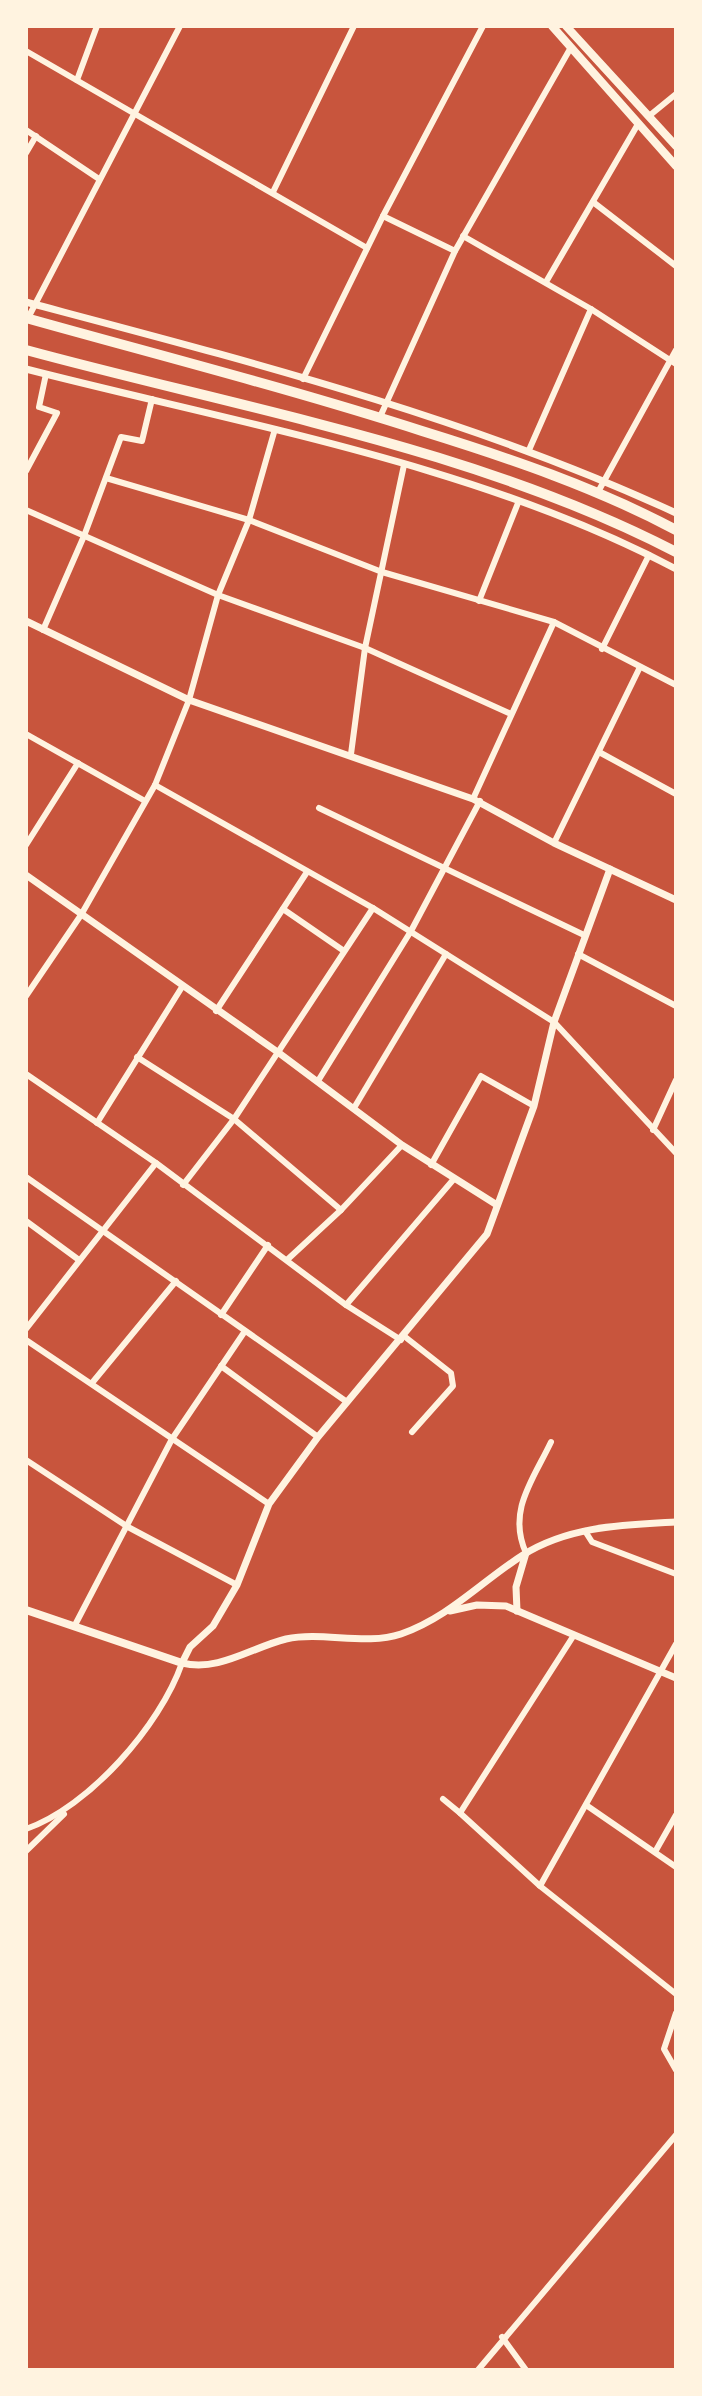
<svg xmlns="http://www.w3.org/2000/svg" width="702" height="2396" font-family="Quicksand,sans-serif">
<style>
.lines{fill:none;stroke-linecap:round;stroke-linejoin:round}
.minor{stroke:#fff3e0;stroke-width:6}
.tertiary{stroke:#fff3e0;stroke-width:7}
.secondary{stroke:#fff3e0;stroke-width:8}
.trunk{stroke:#fff3e0;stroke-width:10}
</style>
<rect width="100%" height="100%" fill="#c8553d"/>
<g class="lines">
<!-- minor -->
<g class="minor">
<polyline points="26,51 367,248"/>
<polyline points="77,80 97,26"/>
<polyline points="649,116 676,94"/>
<polyline points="26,130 99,179"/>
<polyline points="26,153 36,136"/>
<polyline points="273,192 354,26"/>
<polyline points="593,202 676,266"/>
<polyline points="383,216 455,251"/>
<polyline points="463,236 591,309 676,364"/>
<polyline points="546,282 638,124"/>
<polyline points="28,318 180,26"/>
<polyline points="303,379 383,216 483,26"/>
<polyline points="380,417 455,251 570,49"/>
<polyline points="529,450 591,309"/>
<polyline points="26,471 57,413 39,407 46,374"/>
<polyline points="106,478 249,520 382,572 554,622 676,685"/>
<polyline points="598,492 676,350"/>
<polyline points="26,510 218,595 365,648 511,714"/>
<polyline points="479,601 518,503"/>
<polyline points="43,630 84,536 121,437 142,441 152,399"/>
<polyline points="602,649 649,555"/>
<polyline points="26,734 145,801"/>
<polyline points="599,752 676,794"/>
<polyline points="351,754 365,648 404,465"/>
<polyline points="155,785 373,908 554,1022 676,1153"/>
<polyline points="473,799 554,622"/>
<polyline points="319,808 584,935"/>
<polyline points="554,843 640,667"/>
<polyline points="26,845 78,763"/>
<polyline points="283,909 344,951"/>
<polyline points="578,954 676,1006"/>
<polyline points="26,996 81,915 155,785 189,700 218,595 249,520 275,429"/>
<polyline points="216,1011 307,872"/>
<polyline points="137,1057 234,1119 341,1210"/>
<polyline points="26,1074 156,1163 346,1305 401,1340"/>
<polyline points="318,1081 411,931 480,801"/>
<polyline points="354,1108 446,954"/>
<polyline points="97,1123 182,987"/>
<polyline points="653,1130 676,1080"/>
<polyline points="431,1165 481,1076 534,1106"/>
<polyline points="26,1177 347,1402"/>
<polyline points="183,1185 234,1119 373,908"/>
<polyline points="26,1221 79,1260"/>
<polyline points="288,1259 341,1210 402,1145"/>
<polyline points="346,1305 453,1180"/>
<polyline points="221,1315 268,1245"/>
<polyline points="26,1329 156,1163"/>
<polyline points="404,1336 451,1373 453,1386 412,1432"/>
<polyline points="26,1340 269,1504"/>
<polyline points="221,1366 318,1437"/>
<polyline points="92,1383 176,1281"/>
<polyline points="26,1460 128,1527 237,1585"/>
<polyline points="585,1531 592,1542 676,1574"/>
<path d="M526 1553C507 1511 533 1480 551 1442"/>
<polyline points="75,1625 172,1439 245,1331"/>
<polyline points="574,1635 460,1813 540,1886 676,1994"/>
<polyline points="443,1799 460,1813"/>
<polyline points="586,1805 676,1867"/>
<path d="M26 1829C89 1807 160 1726 182 1663"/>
<polyline points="26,1851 64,1814"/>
<polyline points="655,1852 676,1815"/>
<polyline points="540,1886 676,1644"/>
<polyline points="676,2013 664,2049 676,2070"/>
<polyline points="502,2337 526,2370"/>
<polyline points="478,2370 676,2135"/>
</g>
<!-- tertiary -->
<g class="tertiary">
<path d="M26 302C244 360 472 418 676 513"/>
<path d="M26 369C240 424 480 465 676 569"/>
<polyline points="26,621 189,700 473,799 554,843 676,900"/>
<path d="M610 869 554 1022 534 1106 487 1234 318 1437 269 1504 237 1585 213 1626 190 1647 182 1663C219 1672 250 1648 286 1639 323 1631 365 1646 401 1634 448 1618 482 1581 523 1555 569 1526 623 1525 676 1522"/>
<polyline points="26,875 279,1053 402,1145 497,1205"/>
<polyline points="450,1611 477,1605 506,1606 676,1678"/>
<polyline points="517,1611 516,1587 526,1553"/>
</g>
<!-- secondary -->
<g class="secondary">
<polyline points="552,26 676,166"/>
<polyline points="566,26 676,146"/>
<polyline points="26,1610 182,1663"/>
</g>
<!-- trunk -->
<g class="trunk">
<path d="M26 318C158 355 291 389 422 431 509 458 595 487 676 530"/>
<path d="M26 350C243 409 475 448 676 552"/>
</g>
</g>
<!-- border -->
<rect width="702" height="2396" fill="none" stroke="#fff3e0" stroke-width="56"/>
</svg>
